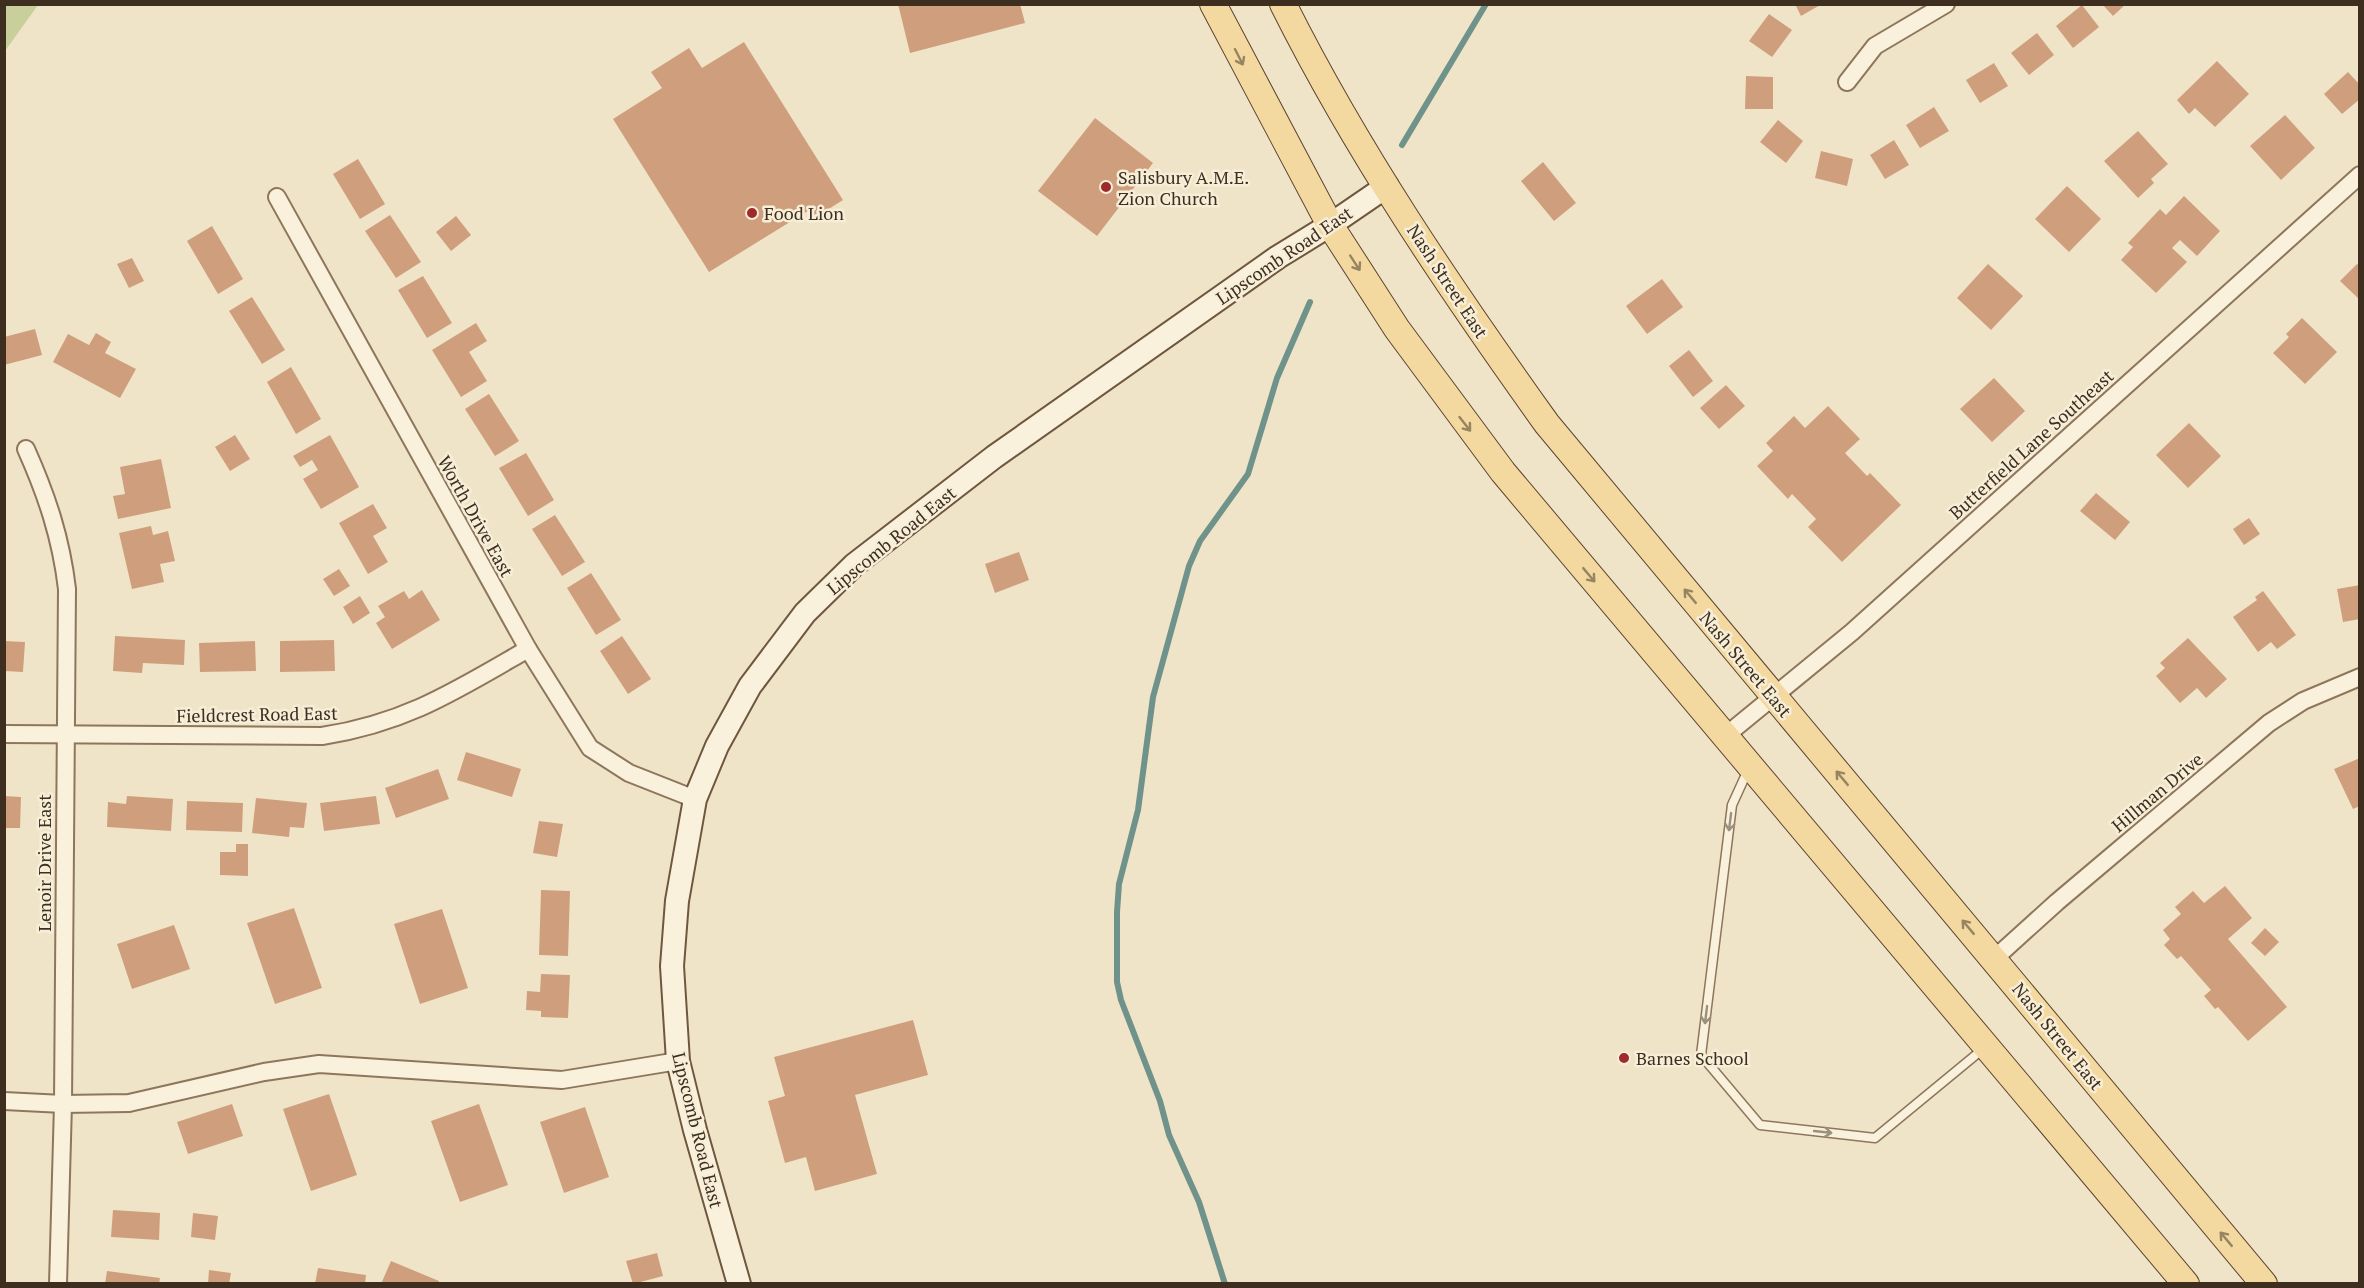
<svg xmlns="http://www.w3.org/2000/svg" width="2364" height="1288" font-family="'PT Serif',serif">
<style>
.green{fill:#c9cf9b}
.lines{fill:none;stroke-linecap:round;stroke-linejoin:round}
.stream{stroke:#6f938a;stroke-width:6}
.building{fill:#cf9f7d}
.lane-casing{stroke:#8d765c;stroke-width:11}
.street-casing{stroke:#8d765c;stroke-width:20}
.secondary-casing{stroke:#6f573f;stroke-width:26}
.primary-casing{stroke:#5b4430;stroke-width:28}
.lane{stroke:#faf1dc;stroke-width:8}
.street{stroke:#faf1dc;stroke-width:16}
.secondary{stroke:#faf1dc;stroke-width:22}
.primary{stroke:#f3d9a0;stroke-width:26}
.oneway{stroke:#988460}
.oneway2{stroke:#9c907e}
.poi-dot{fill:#9e2a2b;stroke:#f7eed8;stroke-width:2}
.labels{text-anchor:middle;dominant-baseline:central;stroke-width:5;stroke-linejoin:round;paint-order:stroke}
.poi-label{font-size:18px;fill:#3d2e20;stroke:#f7eed8;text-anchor:start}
.street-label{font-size:18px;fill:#3d2e20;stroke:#f7eed8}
</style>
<rect width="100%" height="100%" fill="#f0e4c8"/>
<!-- green -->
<polygon class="green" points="5,4 38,5 5,51 4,5"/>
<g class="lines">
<!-- stream -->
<g class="stream">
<polyline points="1402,145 1486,4"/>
<polyline points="1225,1284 1199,1202 1169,1135 1160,1101 1121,1000 1117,982 1117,912 1119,884 1138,810 1153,697 1189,566 1200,541 1248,474 1277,378 1310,302"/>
</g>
</g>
<!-- building -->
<g class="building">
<polygon points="898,4 1020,4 1025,23 910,53"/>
<polygon points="1795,4 1822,4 1801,16"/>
<polygon points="2102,4 2126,4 2113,16"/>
<polygon points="2082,5 2099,27 2073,48 2056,26"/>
<polygon points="1769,14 1792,30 1772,57 1749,41"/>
<polygon points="2037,33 2054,55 2029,75 2011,53"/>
<polygon points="744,42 843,200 816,217 811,209 709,272 613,119 662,88 651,72 689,48 702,68"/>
<polygon points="2217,61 2249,94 2215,127 2195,108 2189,114 2177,100"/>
<polygon points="1994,63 2008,86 1980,103 1966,80"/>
<polygon points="2348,72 2360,85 2360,99 2342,114 2324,94"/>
<polygon points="1746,76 1773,77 1773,109 1745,109"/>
<polygon points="1934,107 1949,131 1920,148 1906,125"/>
<polygon points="2285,115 2315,148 2281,180 2250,146"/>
<polygon points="1095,118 1153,163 1097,236 1038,191"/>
<polygon points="1778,120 1803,141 1786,163 1760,142"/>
<polygon points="2138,131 2168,164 2151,179 2154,183 2138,198 2104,161"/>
<polygon points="1894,140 1909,165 1885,179 1870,155"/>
<polygon points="1821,151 1853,159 1847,186 1815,178"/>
<polygon points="358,159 385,204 360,219 333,174"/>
<polygon points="1543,162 1576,203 1554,221 1521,181"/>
<polygon points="2067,186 2101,219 2069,252 2035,219"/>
<polygon points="2184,196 2220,231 2197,256 2180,240 2172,248 2187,262 2156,293 2121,260 2133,247 2128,243 2160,209 2166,215"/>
<polygon points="390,215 421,262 396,278 365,231"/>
<polygon points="456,216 471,235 451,251 436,232"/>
<polygon points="212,226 243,279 218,294 187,241"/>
<polygon points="132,258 144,281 129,288 117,264"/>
<polygon points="1988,264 2023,296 1991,330 1957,298"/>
<polygon points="2357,264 2360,266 2360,300 2340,281"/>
<polygon points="423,276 452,323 427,338 398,290"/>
<polygon points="1662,279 1683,307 1647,334 1626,306"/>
<polygon points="252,297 285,350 262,364 229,311"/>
<polygon points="2302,318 2337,352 2305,384 2273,353 2289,337 2286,334"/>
<polygon points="476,323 487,341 469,352 487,381 461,397 432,350"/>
<polygon points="35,329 42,355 4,365 4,337"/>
<polygon points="96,333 111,342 105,353 136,369 120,398 53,362 68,334 89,345"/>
<polygon points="1689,350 1713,381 1693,397 1669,366"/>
<polygon points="291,367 321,419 296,434 267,382"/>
<polygon points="1994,378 2025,411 1992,442 1960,409"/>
<polygon points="1726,385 1745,406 1719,429 1700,408"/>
<polygon points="489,394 519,441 495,456 465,409"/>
<polygon points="1828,406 1860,439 1845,453 1867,476 1870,473 1901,505 1842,562 1808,527 1816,519 1792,494 1788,499 1757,466 1773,451 1766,443 1794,416 1805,428"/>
<polygon points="2189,423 2221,456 2188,488 2156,455"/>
<polygon points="235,435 250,459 230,471 215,447"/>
<polygon points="330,435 359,487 321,509 303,479 318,470 312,460 300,467 293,456"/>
<polygon points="526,453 554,500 528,516 499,468"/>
<polygon points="161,459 171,508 118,519 113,496 125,494 120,467"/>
<polygon points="2096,493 2130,522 2115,540 2080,511"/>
<polygon points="373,504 387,528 373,536 388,562 368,574 339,523"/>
<polygon points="555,515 585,562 562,576 532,529"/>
<polygon points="2249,518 2260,534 2244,545 2233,529"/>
<polygon points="151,526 153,535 168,531 175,561 160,564 164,582 132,589 119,533"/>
<polygon points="1019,552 1029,580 995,593 985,564"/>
<polygon points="339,569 350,586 334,596 323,579"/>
<polygon points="591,573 621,620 596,635 567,588"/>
<polygon points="2360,585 2360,619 2343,622 2337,589"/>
<polygon points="422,590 440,620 392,649 376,623 385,617 378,606 404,591 409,599"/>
<polygon points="2263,591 2296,635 2277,649 2271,642 2258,652 2233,617 2257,600 2255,597"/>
<polygon points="360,596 370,613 353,624 343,607"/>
<polygon points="115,636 185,640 184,665 143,663 142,673 113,671"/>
<polygon points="622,636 651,679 628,694 600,651"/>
<polygon points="2188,638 2227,679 2206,698 2197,688 2180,703 2156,676 2165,668 2160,663"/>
<polygon points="334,640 335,671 280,672 280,641"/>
<polygon points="4,641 25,642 23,672 4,671"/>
<polygon points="255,641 256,671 200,672 199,643"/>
<polygon points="466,752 521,769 512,797 457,780"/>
<polygon points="2360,758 2360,806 2353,809 2334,769"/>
<polygon points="438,769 449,799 396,818 385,788"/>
<polygon points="4,796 21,797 20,828 4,828"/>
<polygon points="127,796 173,799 171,831 107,827 108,802 126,804"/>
<polygon points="376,796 380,824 324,831 320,803"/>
<polygon points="256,798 307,803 304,828 290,827 289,837 252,833"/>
<polygon points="187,801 243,803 242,832 186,830"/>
<polygon points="539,821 563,824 557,857 533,853"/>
<polygon points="236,844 248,844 248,876 220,875 220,852 236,852"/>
<polygon points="2225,886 2252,918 2228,939 2287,1007 2248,1041 2218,1007 2215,1009 2204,996 2211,990 2181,956 2177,959 2164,945 2170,939 2163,930 2181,914 2175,907 2193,891 2204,903"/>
<polygon points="541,890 570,891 568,956 539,955"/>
<polygon points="294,908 322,988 275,1004 247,923"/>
<polygon points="442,909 468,988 420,1004 394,924"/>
<polygon points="174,925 190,969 132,989 117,944"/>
<polygon points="2265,928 2279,942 2265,956 2251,943"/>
<polygon points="541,974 570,975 568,1018 541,1017 541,1011 526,1010 527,991 540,992"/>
<polygon points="913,1020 928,1075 855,1095 877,1174 815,1191 806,1157 785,1163 768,1101 785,1096 774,1057"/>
<polygon points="329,1094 357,1175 311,1191 283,1109"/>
<polygon points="232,1104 243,1136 188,1154 177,1122"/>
<polygon points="479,1104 508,1185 460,1202 431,1121"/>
<polygon points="585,1107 609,1177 564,1193 540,1122"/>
<polygon points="113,1210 160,1213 159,1240 111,1237"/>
<polygon points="193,1213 218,1216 215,1240 191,1237"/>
<polygon points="657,1253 663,1276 633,1284 626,1261"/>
<polygon points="391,1261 439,1281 438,1284 381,1284"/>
<polygon points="318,1268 366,1275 365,1284 315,1284"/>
<polygon points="209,1270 231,1273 229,1284 208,1284"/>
<polygon points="107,1271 160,1278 159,1284 105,1284"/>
</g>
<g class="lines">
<!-- lane casing -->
<g class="lane-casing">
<polyline id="lane" points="1748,770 1732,805 1701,1055 1760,1125 1875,1138 1983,1049"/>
</g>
<!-- street casing -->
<g class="street-casing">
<g id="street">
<polyline points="1847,82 1875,46 1946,4"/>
<polyline points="277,197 528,649 590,748 629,773 695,799"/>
<path d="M26 449C47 496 61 538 67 589L63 1104 58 1284"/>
<path d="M4 734 322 736C406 723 455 691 528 649"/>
<polyline points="1724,737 1852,632 2360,175"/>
<polyline points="1994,959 2057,902 2269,723 2303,701 2360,677"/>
<polyline points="4,1101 63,1104 129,1103 264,1072 319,1064 562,1080 678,1061"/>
</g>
</g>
<!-- secondary casing -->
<g class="secondary-casing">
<polyline id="secondary" points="739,1284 695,1130 678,1061 672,966 677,901 695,799 717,746 750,686 805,613 854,565 994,457 1278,257 1330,225 1387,186"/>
</g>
<!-- primary casing -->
<g class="primary-casing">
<g id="primary">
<polyline points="1213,4 1330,225 1397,329 1503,472 2186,1284"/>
<path d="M1283 4C1357 152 1451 290 1547 424L2264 1284"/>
</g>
</g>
<!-- lane -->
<use href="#lane" class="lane"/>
<!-- street -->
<use href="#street" class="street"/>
<!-- secondary -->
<use href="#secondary" class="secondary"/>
<!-- primary -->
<use href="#primary" class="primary"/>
</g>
<!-- one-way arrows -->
<defs><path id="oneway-shaft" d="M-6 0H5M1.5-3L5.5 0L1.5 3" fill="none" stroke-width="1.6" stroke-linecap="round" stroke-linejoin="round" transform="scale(1.5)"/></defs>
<g class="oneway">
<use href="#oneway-shaft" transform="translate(1239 57) rotate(63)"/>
<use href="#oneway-shaft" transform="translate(1355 263) rotate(57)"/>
<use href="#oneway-shaft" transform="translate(1465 424) rotate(52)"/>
<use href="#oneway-shaft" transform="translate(1589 575) rotate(50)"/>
<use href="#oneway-shaft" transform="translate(1690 596) rotate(-130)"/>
<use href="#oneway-shaft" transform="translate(1842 778) rotate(-130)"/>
<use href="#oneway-shaft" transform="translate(1968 927) rotate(-130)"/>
<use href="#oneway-shaft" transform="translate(2226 1239) rotate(-130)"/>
</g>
<g class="oneway2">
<use href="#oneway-shaft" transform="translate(1730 822) rotate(97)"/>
<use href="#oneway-shaft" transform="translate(1706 1015) rotate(97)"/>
<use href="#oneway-shaft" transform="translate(1823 1132) rotate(6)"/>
</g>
<!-- markers -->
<g class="poi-dot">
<circle cx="1106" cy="187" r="6"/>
<circle cx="752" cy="213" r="6"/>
<circle cx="1624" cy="1058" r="6"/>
</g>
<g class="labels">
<!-- poi labels -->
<g class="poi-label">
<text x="1118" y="177">Salisbury A.M.E.<tspan x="1118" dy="21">Zion Church</tspan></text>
<text x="764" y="213">Food Lion</text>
<text x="1636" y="1058">Barnes School</text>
</g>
<!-- street labels -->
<g class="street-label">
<text transform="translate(1284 255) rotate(-34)">Lipscomb Road East</text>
<text transform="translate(1448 281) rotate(57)">Nash Street East</text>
<text transform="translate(2031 444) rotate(-42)">Butterfield Lane Southeast</text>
<text transform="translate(476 516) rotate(61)">Worth Drive East</text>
<text transform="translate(891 540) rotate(-39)">Lipscomb Road East</text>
<text transform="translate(1746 664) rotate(50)">Nash Street East</text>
<text transform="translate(257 714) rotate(-1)">Fieldcrest Road East</text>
<text transform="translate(2157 792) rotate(-40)">Hillman Drive</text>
<text transform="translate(44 863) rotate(-90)">Lenoir Drive East</text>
<text transform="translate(2058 1036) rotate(51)">Nash Street East</text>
<text transform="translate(698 1130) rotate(76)">Lipscomb Road East</text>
</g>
</g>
<!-- border -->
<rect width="2364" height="1288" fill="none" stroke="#3d2e20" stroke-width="12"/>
</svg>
